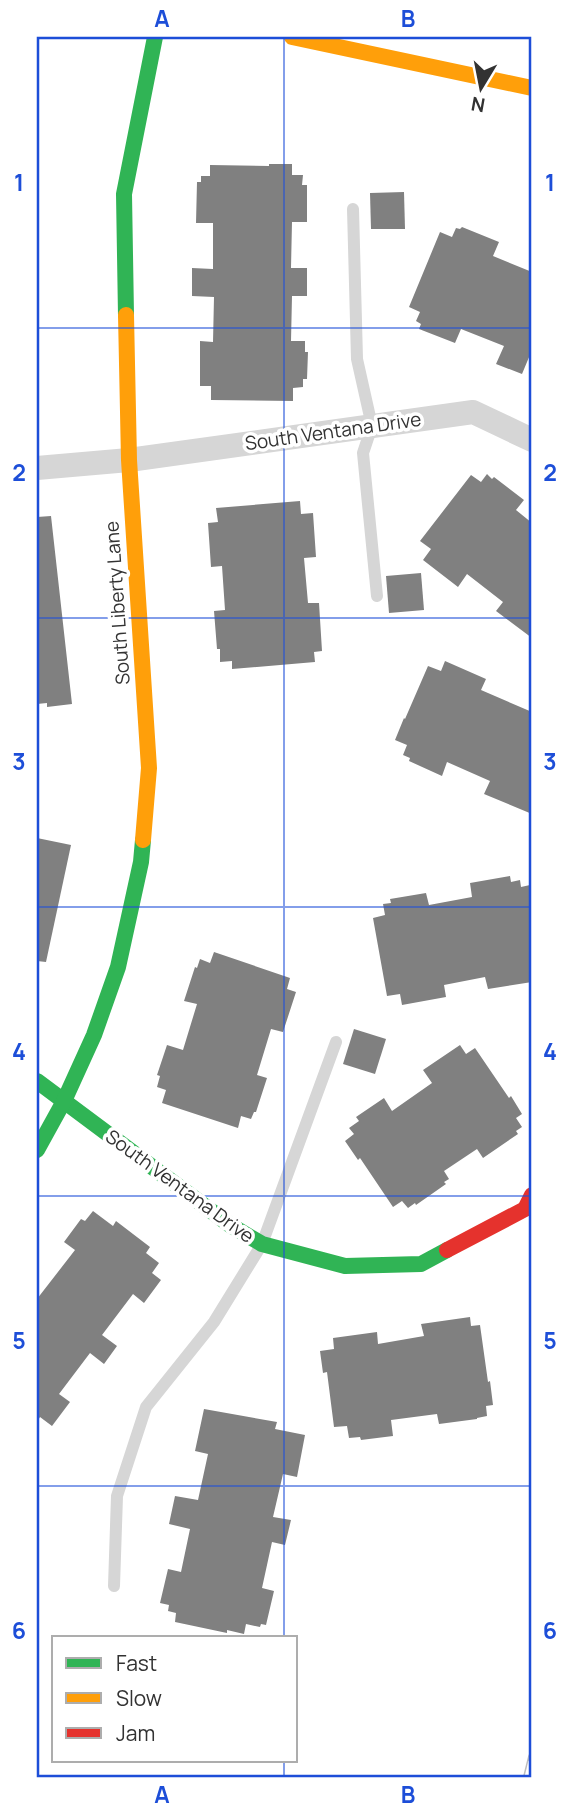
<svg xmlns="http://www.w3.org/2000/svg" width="569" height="1814" font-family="Manrope,sans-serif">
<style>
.building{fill:#808080}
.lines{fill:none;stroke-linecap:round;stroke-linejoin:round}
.lane{stroke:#d6d6d6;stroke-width:12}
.street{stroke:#d6d6d6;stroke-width:24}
.fast{stroke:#30b455;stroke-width:16}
.slow{stroke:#ff9f0a;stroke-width:16}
.jam{stroke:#e5322d;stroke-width:16}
.rail-casing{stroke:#bebebe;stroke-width:8}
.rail{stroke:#fff;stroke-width:5;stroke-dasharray:16;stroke-linecap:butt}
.grid{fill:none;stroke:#1d4ed8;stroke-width:2;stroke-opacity:0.55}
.labels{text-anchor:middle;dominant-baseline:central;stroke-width:7;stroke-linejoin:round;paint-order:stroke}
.street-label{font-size:19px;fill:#323232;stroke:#fff}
.neatline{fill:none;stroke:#1d4ed8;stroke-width:2.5}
.grid-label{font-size:23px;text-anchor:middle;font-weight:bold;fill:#1d4ed8}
</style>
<rect width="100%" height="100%" fill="#fff"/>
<!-- building -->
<g class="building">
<polygon points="269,164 292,164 292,175 303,175 302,185 307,185 307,222 292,222 291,268 307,268 307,296 292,296 291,341 305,341 305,352 308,352 307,379 303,379 303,387 293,388 293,401 211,400 211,386 200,386 200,341 213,342 214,297 192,296 192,268 213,269 213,223 196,223 197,182 201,182 201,176 210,176 210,165 269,166"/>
<polygon points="404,192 405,229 371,229 370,193"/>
<polygon points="462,227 499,242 493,256 532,272 532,350 522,374 496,364 504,346 461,329 455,343 419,329 421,324 416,321 420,312 409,307 440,232 452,237 456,228 460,229"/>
<polygon points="487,474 492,479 494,477 524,500 516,510 532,523 532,638 496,611 503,602 467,574 458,587 423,560 431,549 420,541 471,475 481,482"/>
<polygon points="300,501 301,514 313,513 316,557 304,558 308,603 319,603 322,651 314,652 315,662 232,669 232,661 220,662 220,649 217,649 214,611 225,610 222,566 211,567 208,523 218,522 216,508"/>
<polygon points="51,516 72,704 47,707 47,703 37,704 37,517"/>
<polygon points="421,573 424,610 389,613 386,576"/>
<polygon points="445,661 486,679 481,690 532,712 532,814 484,794 490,781 447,762 442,776 409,761 410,758 403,755 407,745 395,740 404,718 405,719 428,666 441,671"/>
<polygon points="37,838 71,845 46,962 37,961"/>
<polygon points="510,876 511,882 520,880 521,887 530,885 532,899 532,982 488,989 485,977 444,985 446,997 402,1005 400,994 387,996 373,918 385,915 383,904 391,903 390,899 426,893 429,905 472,897 470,883"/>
<polygon points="214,952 290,978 287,989 296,992 283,1032 271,1029 257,1075 267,1078 256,1112 254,1112 251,1119 241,1116 238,1128 162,1103 166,1090 157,1087 160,1076 157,1075 167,1045 183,1050 197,1004 184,1001 195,967 197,968 200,959 210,963"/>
<polygon points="354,1029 386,1039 375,1074 343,1064"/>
<polygon points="460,1045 466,1054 475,1048 509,1098 511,1096 522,1114 516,1118 522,1127 516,1131 518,1134 483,1158 477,1149 444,1171 449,1179 444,1182 446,1184 416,1205 415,1203 408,1208 402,1201 393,1207 360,1158 358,1160 345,1141 354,1134 349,1128 359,1121 356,1117 384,1098 392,1111 432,1083 423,1070"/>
<polygon points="93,1211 113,1226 116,1221 150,1247 146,1253 159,1263 152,1273 161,1280 144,1303 133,1294 102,1335 117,1346 104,1364 90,1353 59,1394 70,1402 52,1426 40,1417 37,1422 37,1299 75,1250 64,1242 81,1219 85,1221"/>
<polygon points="470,1317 471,1326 480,1325 488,1382 490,1381 493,1405 486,1406 487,1416 477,1418 477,1419 439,1424 437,1414 391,1420 393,1436 361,1440 360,1437 349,1438 347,1426 334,1427 327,1372 323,1373 320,1351 334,1349 333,1338 377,1332 378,1344 424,1336 421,1324"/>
<polygon points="204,1409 277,1422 275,1429 305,1435 297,1477 283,1474 273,1517 291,1520 285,1545 272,1542 262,1588 274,1591 266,1625 261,1624 260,1627 246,1624 244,1634 227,1630 227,1633 175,1622 176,1613 168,1611 169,1605 160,1603 168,1569 181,1572 190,1529 169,1524 175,1496 198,1500 208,1454 195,1451"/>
</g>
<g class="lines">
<!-- lane -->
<g class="lane">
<polyline points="353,209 357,359 372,426 363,453 377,596"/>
<polyline points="114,1586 117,1496 146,1407 214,1322 262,1244 336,1042"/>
</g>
<!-- street -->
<polyline class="street" points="37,468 129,460 473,412 532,440"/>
<!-- fast -->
<g class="fast">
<polyline points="126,315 124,194 155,37"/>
<polyline points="37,1081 230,1225 262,1244 345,1266 421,1264 447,1250"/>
<polyline points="37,1150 64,1101 94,1035 118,967 141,862 143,840"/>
</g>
<!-- slow -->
<g class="slow">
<polyline points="292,37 532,88"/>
<polyline points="126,315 129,460 149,768 143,840"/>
</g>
<!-- jam -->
<polyline class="jam" points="447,1250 525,1209 532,1195"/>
<!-- rail casing -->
<g class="rail-casing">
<polyline id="rail" points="527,1777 532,1757"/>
</g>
<!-- rail -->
<use href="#rail" class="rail"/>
</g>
<!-- grid -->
<path class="grid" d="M284 37V1637M37 328H532M37 618H532M37 907H532M37 1196H532M37 1486H532M284 1760V1777"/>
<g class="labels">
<!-- street labels -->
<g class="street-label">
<text transform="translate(333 431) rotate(-8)">South Ventana Drive</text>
<text transform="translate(117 603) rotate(-94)">South Liberty Lane</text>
<text transform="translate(180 1186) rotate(36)">South Ventana Drive</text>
</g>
</g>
<!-- border -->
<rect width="569" height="1814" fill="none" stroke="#ffffff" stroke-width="77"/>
<!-- legend -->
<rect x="52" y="1636" width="245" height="126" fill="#ffffff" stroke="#adadad" stroke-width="2"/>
<rect x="66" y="1658" width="35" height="10" fill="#30b455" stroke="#adadad" stroke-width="2"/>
<text x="116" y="1671" font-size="21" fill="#323232">Fast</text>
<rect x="66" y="1693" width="35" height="10" fill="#ff9f0a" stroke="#adadad" stroke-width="2"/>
<text x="116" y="1706" font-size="21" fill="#323232">Slow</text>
<rect x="66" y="1728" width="35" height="10" fill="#e5322d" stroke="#adadad" stroke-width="2"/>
<text x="116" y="1741" font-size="21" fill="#323232">Jam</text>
<!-- north arrow -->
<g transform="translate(481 88) rotate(190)" stroke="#ffffff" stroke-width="5" paint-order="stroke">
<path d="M0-5L12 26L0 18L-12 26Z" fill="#323232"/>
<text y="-10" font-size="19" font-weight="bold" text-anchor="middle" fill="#323232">N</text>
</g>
<rect x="38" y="38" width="492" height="1738" class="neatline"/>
<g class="grid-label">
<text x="162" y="27">A</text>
<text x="408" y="27">B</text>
<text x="19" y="191">1</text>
<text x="550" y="191">1</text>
<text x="19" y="481">2</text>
<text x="550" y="481">2</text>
<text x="19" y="770">3</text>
<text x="550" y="770">3</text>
<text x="19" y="1060">4</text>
<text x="550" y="1060">4</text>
<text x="19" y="1349">5</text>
<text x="550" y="1349">5</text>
<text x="19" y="1639">6</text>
<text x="550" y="1639">6</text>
<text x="162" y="1803">A</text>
<text x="408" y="1803">B</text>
</g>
</svg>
